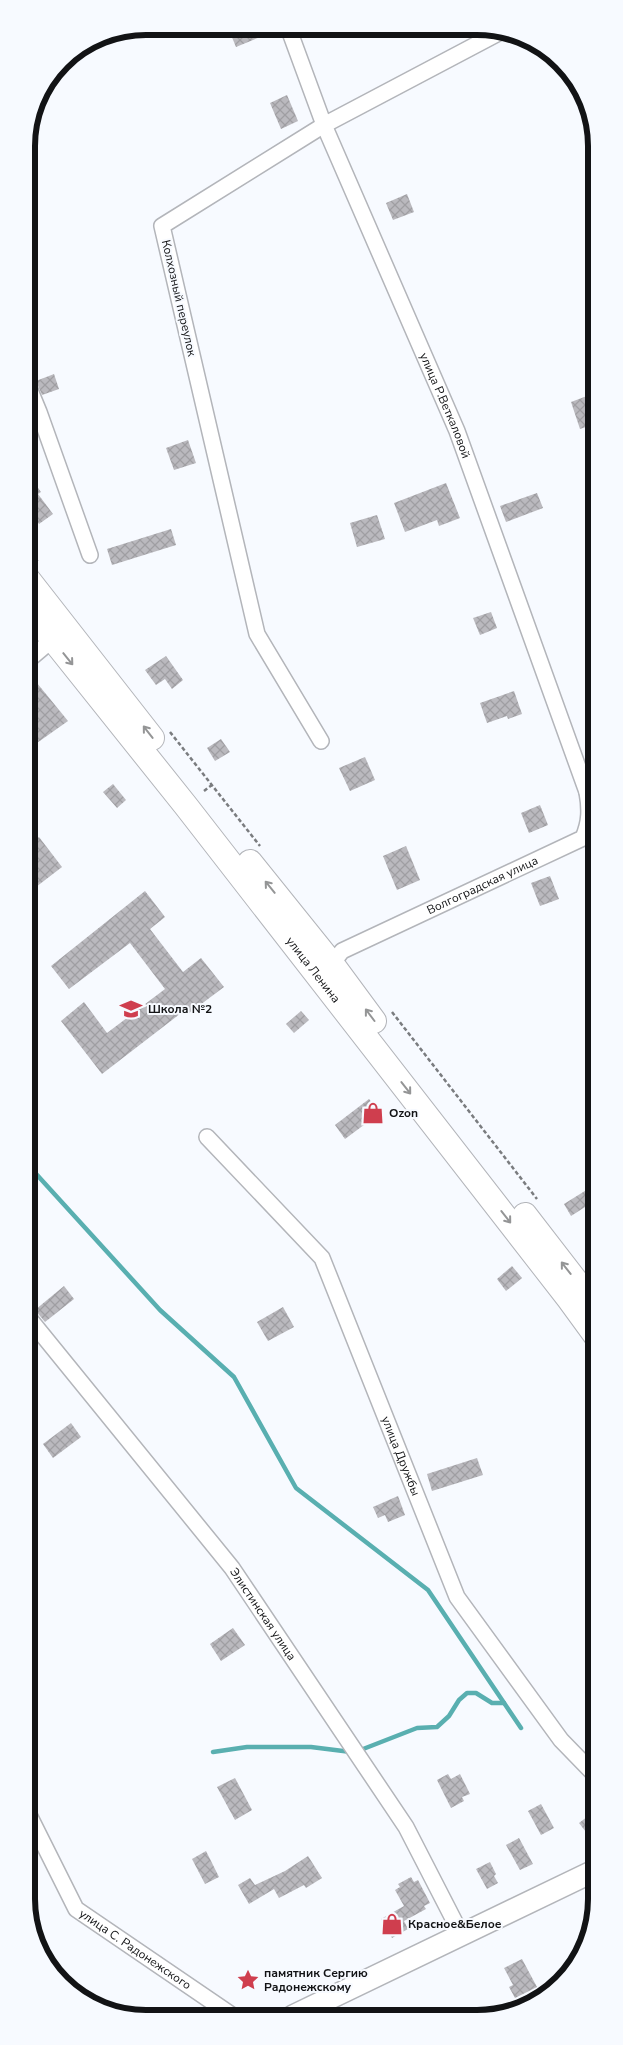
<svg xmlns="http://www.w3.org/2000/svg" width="623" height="2045" font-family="'Nunito Sans',sans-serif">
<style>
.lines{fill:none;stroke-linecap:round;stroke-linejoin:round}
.stream{stroke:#59afb0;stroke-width:4.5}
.building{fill:url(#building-cross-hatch)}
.street-casing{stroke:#b3b5ba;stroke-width:18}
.secondary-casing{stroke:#b3b5ba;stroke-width:24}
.primary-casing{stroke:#b3b5ba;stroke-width:26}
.path{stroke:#7a7c7f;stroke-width:2.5;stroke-dasharray:4 2.5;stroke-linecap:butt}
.street{stroke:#fff;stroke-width:15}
.secondary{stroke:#fff;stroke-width:21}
.primary{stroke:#fff;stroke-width:24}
.oneway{stroke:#949596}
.labels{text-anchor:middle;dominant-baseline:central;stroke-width:4;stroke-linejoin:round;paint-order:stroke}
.street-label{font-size:12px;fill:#121315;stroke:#f7faff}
.poi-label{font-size:12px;font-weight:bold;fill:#121315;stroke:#f7faff;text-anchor:start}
.rim{fill:none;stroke:#121315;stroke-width:6}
</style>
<defs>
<pattern id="building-cross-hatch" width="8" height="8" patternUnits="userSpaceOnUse" patternTransform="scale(1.25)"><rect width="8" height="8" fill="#bab9be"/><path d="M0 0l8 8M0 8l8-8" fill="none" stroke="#9f9ea2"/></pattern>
</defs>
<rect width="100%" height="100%" fill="#f7faff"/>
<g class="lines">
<!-- stream -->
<g class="stream">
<polyline points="28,1165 160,1310 234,1377 296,1488 428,1590 521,1728"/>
<polyline points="358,1751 417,1728 437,1727 449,1716 459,1700 467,1693 476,1693 492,1703 504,1703"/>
<polyline points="213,1752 247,1747 311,1747 351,1752"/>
</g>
</g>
<!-- building -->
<g class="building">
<polygon points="238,27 279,27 279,29 236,47 229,30"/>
<polygon points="287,95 298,121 281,129 270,103"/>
<polygon points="407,194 414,212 393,220 386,203"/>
<polygon points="54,374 59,389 42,395 36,381"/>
<polygon points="595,393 595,424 580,429 571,402"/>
<polygon points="188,440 196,463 174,470 166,448"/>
<polygon points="27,473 41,492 38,494 53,514 39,524 27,508"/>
<polygon points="446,483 460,518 439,526 437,520 405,532 394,503"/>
<polygon points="537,493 543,508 506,522 500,506"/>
<polygon points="377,515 385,539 357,547 350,523"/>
<polygon points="171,529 176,545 112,565 107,549"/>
<polygon points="491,612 497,628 480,635 473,618"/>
<polygon points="166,656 183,680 172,689 165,679 156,685 145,670"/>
<polygon points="37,683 68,721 27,750 27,691"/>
<polygon points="514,691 522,714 508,719 507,716 487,723 480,703"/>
<polygon points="221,739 230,752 215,761 207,748"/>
<polygon points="365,757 375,780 350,791 339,768"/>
<polygon points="113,784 126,800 117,808 103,792"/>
<polygon points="540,805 548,825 529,833 521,813"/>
<polygon points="39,837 62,867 36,887 27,875 27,846"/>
<polygon points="406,846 420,880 397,890 383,856"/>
<polygon points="550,876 559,899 540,906 531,883"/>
<polygon points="145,891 165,917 150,929 183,972 201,958 224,987 188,1014 185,1010 102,1074 61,1021 84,1002 107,1033 165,989 130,943 69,989 51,966"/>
<polygon points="301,1011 309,1020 294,1033 286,1024"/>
<polygon points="369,1099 380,1113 345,1139 335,1125"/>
<polygon points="596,1184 596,1200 571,1216 564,1204"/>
<polygon points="512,1266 522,1278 506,1291 497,1279"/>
<polygon points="64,1286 74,1299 45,1322 35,1310"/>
<polygon points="283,1307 294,1327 268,1341 257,1322"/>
<polygon points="71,1423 81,1437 53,1458 43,1444"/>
<polygon points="477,1458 483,1475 432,1491 427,1474"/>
<polygon points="398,1496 405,1515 388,1522 385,1515 378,1518 373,1507"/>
<polygon points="233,1628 245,1645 221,1661 210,1644"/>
<polygon points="448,1774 451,1779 460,1774 470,1794 462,1797 464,1801 451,1808 437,1780"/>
<polygon points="235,1778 252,1810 235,1820 217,1787"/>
<polygon points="541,1804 554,1828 541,1835 528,1811"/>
<polygon points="596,1810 596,1845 579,1823"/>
<polygon points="519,1838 533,1864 520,1870 506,1845"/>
<polygon points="206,1851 219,1877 205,1884 192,1859"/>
<polygon points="308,1856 322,1878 306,1888 304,1885 279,1898 274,1889 249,1904 238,1885 250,1878 255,1885 285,1871"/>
<polygon points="490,1862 496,1874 494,1876 498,1883 487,1889 476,1869"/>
<polygon points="411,1877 414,1882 418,1880 430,1903 424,1906 426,1909 404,1921 408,1929 392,1938 381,1919 404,1906 395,1890 400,1887 398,1884"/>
<polygon points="522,1959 537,1987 515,1998 509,1987 513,1985 504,1968"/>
</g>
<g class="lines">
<!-- street casing -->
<g class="street-casing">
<g id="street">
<path id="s1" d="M288 27 324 125 457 431 587 792"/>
<polyline points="27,383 39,412 90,555"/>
<polyline points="27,661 59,634"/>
<polyline points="321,741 257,634 162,226 324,125 504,30"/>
<path id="s2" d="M325 969 332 964 342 951 583 838C590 822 590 809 587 792L595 783"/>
<path id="s3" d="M207 1137 322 1258 457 1597 561 1740 596 1776"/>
<path id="s4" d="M28 1317 232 1568 406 1827 462 1936"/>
<path id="s5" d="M28 1813 76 1909 233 2016"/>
</g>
</g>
<!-- secondary casing -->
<g class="secondary-casing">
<polyline id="secondary" points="293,2016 596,1870"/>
</g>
<!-- primary casing -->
<g class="primary-casing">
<g id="primary">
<polyline points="27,578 152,738"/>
<path id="s6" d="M27 607 186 806 569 1299 596 1336"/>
<polyline points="250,862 332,964 374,1021"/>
<polyline points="525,1215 596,1307"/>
</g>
</g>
<!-- path -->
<g class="path">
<polyline points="27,548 38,562"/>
<polyline points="170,732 260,846"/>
<polyline points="204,791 212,785"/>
<polyline points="392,1012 537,1199"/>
</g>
<!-- street -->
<use href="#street" class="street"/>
<!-- secondary -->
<use href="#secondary" class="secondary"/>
<!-- primary -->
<use href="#primary" class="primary"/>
</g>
<!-- one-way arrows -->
<defs><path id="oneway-shaft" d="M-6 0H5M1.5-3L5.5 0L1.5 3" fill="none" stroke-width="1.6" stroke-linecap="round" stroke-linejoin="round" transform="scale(1.25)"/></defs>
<g class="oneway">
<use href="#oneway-shaft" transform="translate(68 659) rotate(51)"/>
<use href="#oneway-shaft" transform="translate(148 732) rotate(-128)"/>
<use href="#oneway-shaft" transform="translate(270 887) rotate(-129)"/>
<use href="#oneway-shaft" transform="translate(370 1015) rotate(-127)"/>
<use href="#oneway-shaft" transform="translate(406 1088) rotate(52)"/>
<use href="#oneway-shaft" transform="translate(506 1217) rotate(52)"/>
<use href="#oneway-shaft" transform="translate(566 1268) rotate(-128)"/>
</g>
<!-- icons -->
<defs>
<g id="school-bare" transform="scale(1.725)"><path d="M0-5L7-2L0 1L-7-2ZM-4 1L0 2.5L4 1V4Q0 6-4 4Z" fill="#cf3e4e" stroke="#f7faff" stroke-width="2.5" paint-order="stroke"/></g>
<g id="shop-bare" transform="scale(1.725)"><path d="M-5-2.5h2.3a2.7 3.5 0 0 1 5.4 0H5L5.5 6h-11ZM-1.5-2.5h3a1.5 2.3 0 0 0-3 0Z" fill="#cf3e4e" stroke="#f7faff" stroke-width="2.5" paint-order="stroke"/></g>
<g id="sight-bare" transform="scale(1.725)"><path d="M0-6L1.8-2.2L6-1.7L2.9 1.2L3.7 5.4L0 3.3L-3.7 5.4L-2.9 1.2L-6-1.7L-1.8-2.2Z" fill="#cf3e4e" stroke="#f7faff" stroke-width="2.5" paint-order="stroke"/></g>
</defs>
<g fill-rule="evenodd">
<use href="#school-bare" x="131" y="1009"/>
<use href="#shop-bare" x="373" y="1113"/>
<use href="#shop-bare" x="392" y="1924"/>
<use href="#sight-bare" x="248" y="1980"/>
</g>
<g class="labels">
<!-- street labels -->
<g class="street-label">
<text transform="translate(179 298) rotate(77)">Колхозный переулок</text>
<text stroke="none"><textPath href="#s1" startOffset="410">улица Р.Веткаловой</textPath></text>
<text stroke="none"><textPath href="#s2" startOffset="180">Волгоградская улица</textPath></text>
<text stroke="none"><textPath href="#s6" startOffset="462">улица Ленина</textPath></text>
<text stroke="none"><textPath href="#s3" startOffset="380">улица Дружбы</textPath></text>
<text stroke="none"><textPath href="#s4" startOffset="379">Элистинская улица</textPath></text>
<text stroke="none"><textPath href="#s5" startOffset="179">улица С. Радонежского</textPath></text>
</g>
<!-- poi labels -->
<g class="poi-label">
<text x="148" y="1009">Школа №2</text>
<text x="389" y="1113">Ozon</text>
<text x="408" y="1924">Красное&amp;Белое</text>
<text x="264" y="1973">памятник Сергию<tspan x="264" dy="14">Радонежскому</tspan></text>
</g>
</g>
<!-- crop -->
<path d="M0 0H623V2045H0ZM146 35H477A111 111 0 0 1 588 146V1899A111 111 0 0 1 477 2010H146A111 111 0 0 1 35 1899V146A111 111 0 0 1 146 35Z" fill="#f7faff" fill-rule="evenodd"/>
<path class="rim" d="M146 35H477A111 111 0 0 1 588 146V1899A111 111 0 0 1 477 2010H146A111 111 0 0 1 35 1899V146A111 111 0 0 1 146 35Z"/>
</svg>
